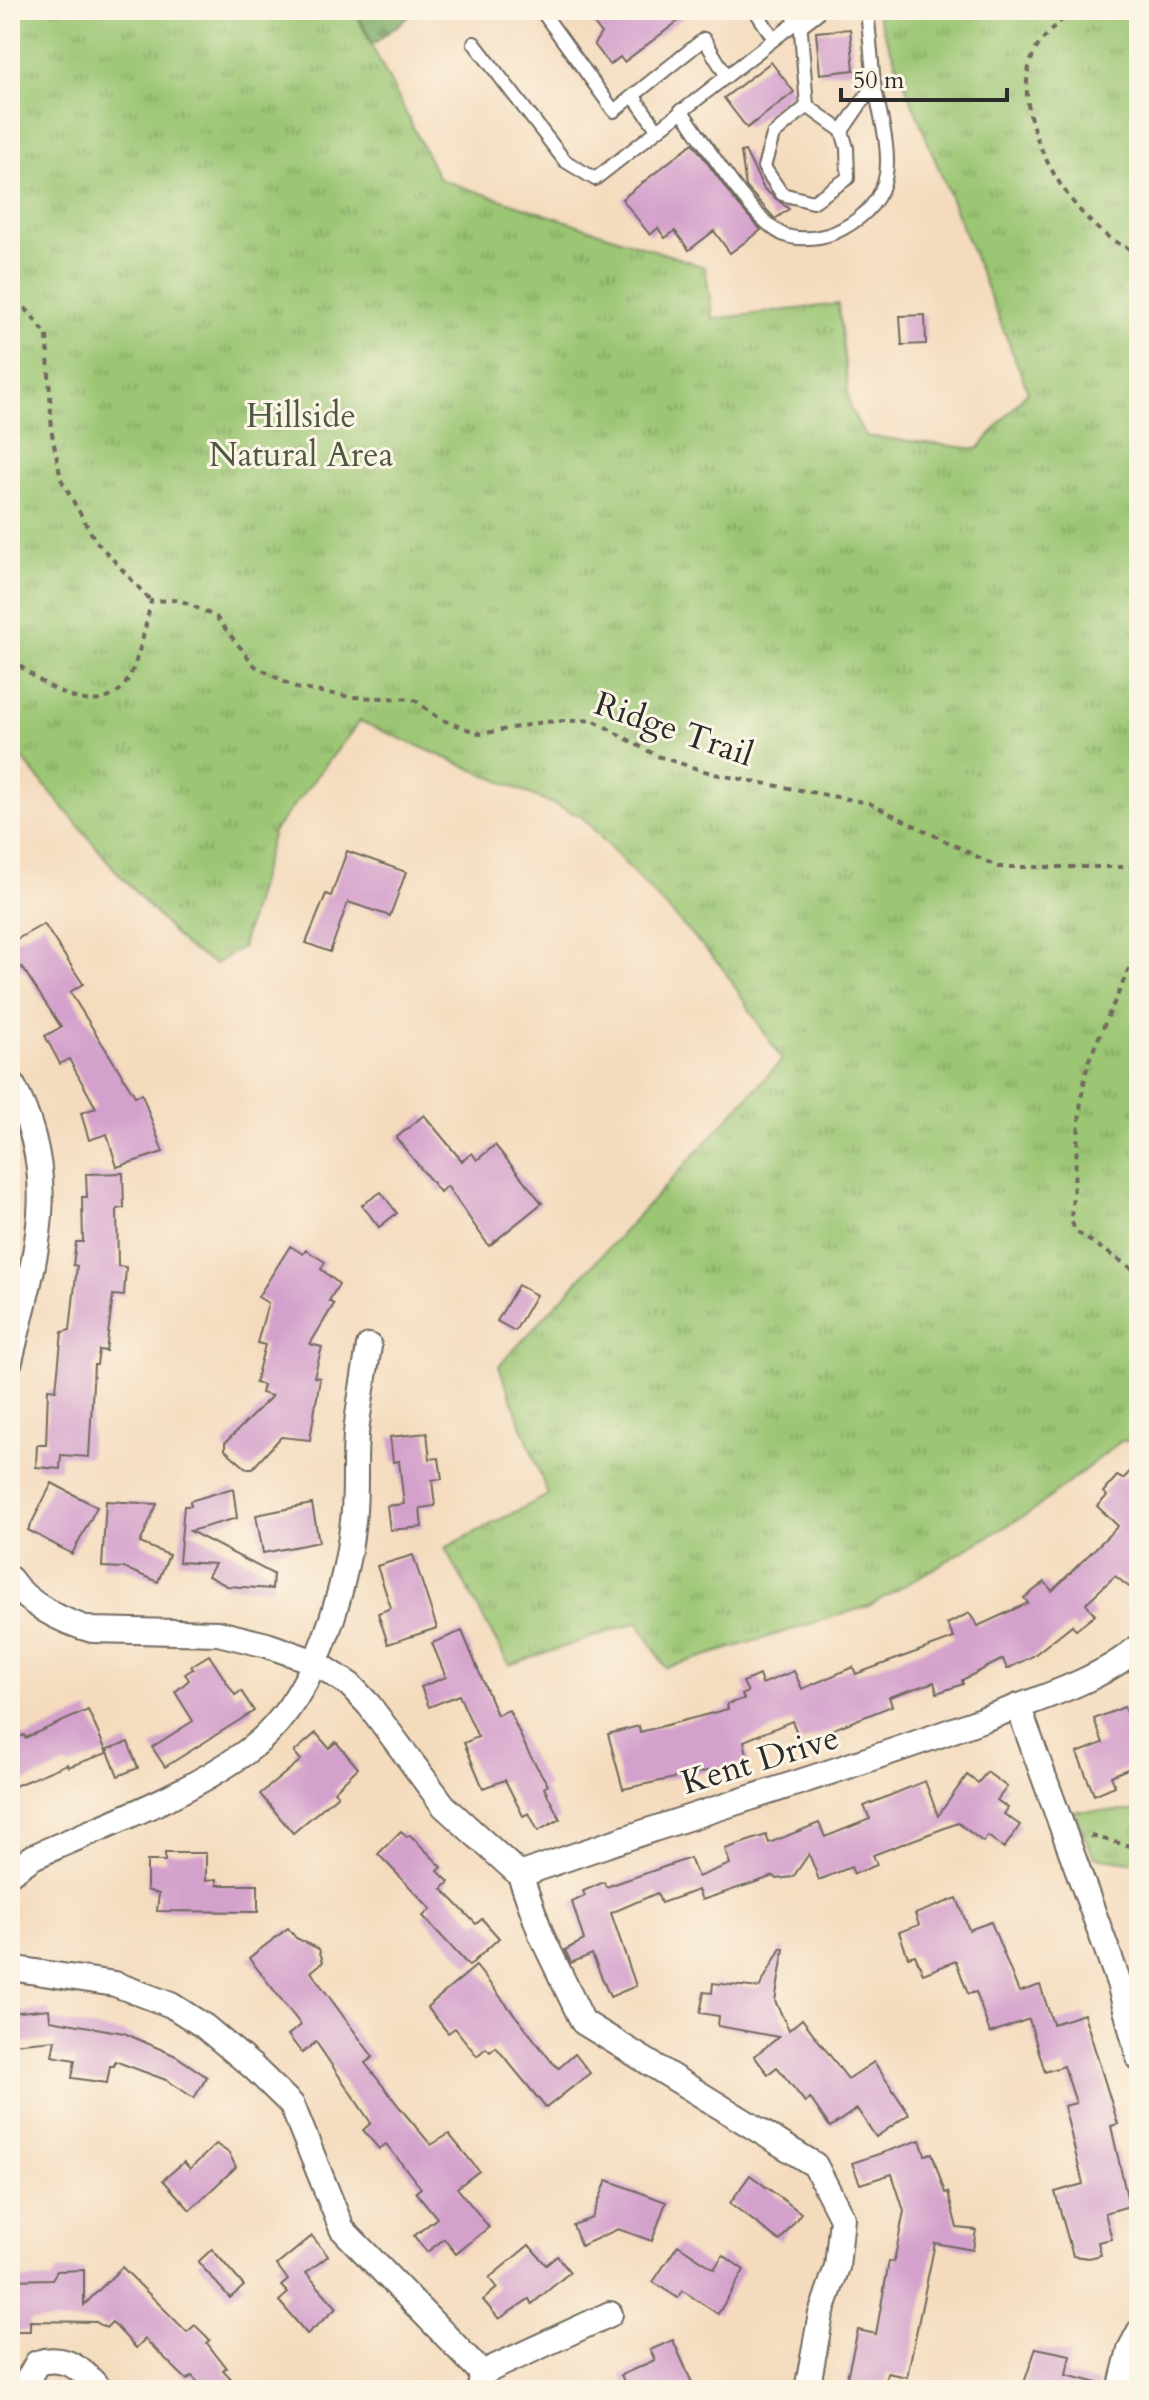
<svg xmlns="http://www.w3.org/2000/svg" width="1149" height="2400" font-family="Cardo,serif">
<style>
.grass{fill:url(#grass-tufts);stroke:#63784f;stroke-width:2}
.forest{fill:url(#forest-firs);stroke:#546b48;stroke-width:2}
.building{fill:#d4a1cc}
.lines{fill:none;stroke-linecap:round;stroke-linejoin:round}
.service-casing{stroke:#71695e;stroke-width:16}
.minor-casing{stroke:#71695e;stroke-width:28}
.path{stroke:#71695e;stroke-width:4;stroke-dasharray:6 6;stroke-linecap:butt}
.service{stroke:#fff;stroke-width:12}
.minor{stroke:#fff;stroke-width:24}
.labels{text-anchor:middle;dominant-baseline:central;stroke-width:6;stroke-linejoin:round;paint-order:stroke}
.park-label{font-size:34px;fill:#4d5a41;stroke:#fcf5e5}
.street-label{font-size:34px;fill:#2b2b2b;stroke:#fcf5e5}
</style>
<defs>
<pattern id="grass-tufts" width="24" height="20" patternUnits="userSpaceOnUse" patternTransform="scale(2)"><rect width="24" height="20" fill="#9bc673"/><path d="M3 7l-1-3M5 7V3M7 7l1-3M15 17l-1-3M17 17v-4M19 17l1-3" fill="none" stroke="#7fa15f"/></pattern>
<pattern id="forest-firs" width="22" height="20" patternUnits="userSpaceOnUse" patternTransform="scale(2)"><rect width="22" height="20" fill="#7cab65"/><path d="M5 1l3.5 6h-7zM16 11l3.5 6h-7z" fill="#668b53"/></pattern>
</defs>
<rect width="100%" height="100%" fill="#fcf5e5"/>
<filter id="ink" filterUnits="userSpaceOnUse"><feTurbulence type="fractalNoise" baseFrequency=".0125" numOctaves="2"/><feDisplacementMap in="SourceGraphic" scale="16" xChannelSelector="R" yChannelSelector="G"/><feConvolveMatrix kernelMatrix="1 2 1 2 8 2 1 2 1" color-interpolation-filters="sRGB"/></filter>
<filter id="wash" filterUnits="userSpaceOnUse"><feTurbulence type="fractalNoise" baseFrequency=".006" numOctaves="4" result="noise"/><feDisplacementMap in="SourceGraphic" scale="32" xChannelSelector="R" yChannelSelector="G"/><feGaussianBlur stdDeviation="1.8" result="paint"/><feColorMatrix in="noise" values="0 0 0 0 0 0 0 0 0 0 0 0 0 0 0 0 0 1.4 0 .05"/><feComposite in="paint" operator="in"/></filter>
<g filter="url(#wash)">
<rect width="100%" height="100%" fill="#f4dbbe"/>
<!-- grass -->
<g class="grass">
<polygon points="10,10 354,10 439,179 705,267 713,319 838,304 850,407 865,436 978,449 1028,391 875,10 1139,10 1139,1441 1121,1441 1034,1510 869,1606 666,1668 638,1622 509,1665 445,1548 548,1495 499,1366 782,1060 722,967 581,816 360,721 273,832 242,947 215,964 185,946 118,873 10,744"/>
<polygon points="1073,1811 1139,1811 1139,1863 1094,1857"/>
</g>
<!-- forest -->
<polygon class="forest" points="356,10 411,10 410,16 373,44"/>
<g id="blocks">
<!-- building -->
<g class="building">
<polygon points="583,10 693,10 624,62 620,57 610,65 594,44 601,33"/>
<polygon points="850,29 854,70 820,74 816,32"/>
<polygon points="771,62 794,92 747,128 724,98"/>
<polygon points="693,143 735,201 761,230 730,253 714,231 689,250 675,231 665,238 658,228 650,235 622,199"/>
<polygon points="745,151 764,189 789,209 775,219 746,187 741,152"/>
<polygon points="925,315 926,344 902,345 900,316"/>
<polygon points="347,851 406,872 390,916 348,902 330,952 306,943 326,894 331,896"/>
<polygon points="44,924 83,984 70,992 135,1096 142,1094 163,1152 117,1167 107,1134 89,1140 81,1113 96,1108 69,1059 60,1064 45,1036 61,1027 22,967 10,975 10,943"/>
<polygon points="424,1115 462,1161 472,1153 477,1160 495,1145 542,1203 489,1246 447,1186 440,1192 396,1138"/>
<polygon points="123,1173 124,1208 117,1209 118,1266 126,1267 124,1296 113,1295 106,1351 99,1350 97,1365 94,1365 89,1457 61,1455 60,1469 36,1467 37,1445 46,1445 48,1389 56,1390 62,1332 70,1330 77,1266 73,1265 76,1242 83,1242 82,1197 87,1197 86,1174"/>
<polygon points="381,1192 397,1213 379,1227 362,1205"/>
<polygon points="290,1246 303,1254 306,1250 325,1262 321,1269 339,1284 329,1301 334,1304 310,1344 322,1347 314,1377 320,1378 310,1440 281,1437 253,1468 246,1468 225,1450 225,1443 272,1396 261,1393 263,1385 255,1383 265,1345 257,1343 268,1303 258,1297"/>
<polygon points="518,1285 536,1295 515,1331 497,1321"/>
<polygon points="427,1433 430,1459 439,1458 442,1479 432,1480 435,1506 420,1508 422,1527 390,1530 387,1506 404,1504 399,1461 393,1462 390,1437"/>
<polygon points="1139,1462 1139,1577 1129,1587 1115,1576 1086,1603 1095,1615 1076,1630 1072,1625 1033,1656 1007,1669 1003,1659 962,1680 963,1684 937,1693 934,1682 889,1697 892,1706 801,1742 792,1721 744,1741 749,1762 623,1789 608,1734 639,1726 640,1732 728,1709 727,1704 744,1699 742,1695 748,1692 743,1682 759,1675 762,1684 794,1671 802,1689 853,1667 856,1674 954,1638 947,1624 969,1613 978,1626 1028,1603 1024,1598 1045,1582 1052,1591 1118,1526 1097,1506 1107,1496 1103,1492 1117,1476 1123,1479"/>
<polygon points="52,1483 97,1507 72,1554 28,1530"/>
<polygon points="233,1488 237,1518 190,1531 273,1574 272,1589 227,1586 208,1576 215,1564 179,1562 184,1506 191,1506 190,1501"/>
<polygon points="106,1501 157,1504 140,1543 169,1555 158,1582 124,1568 102,1567"/>
<polygon points="312,1504 319,1542 263,1553 256,1515"/>
<polygon points="413,1555 437,1628 388,1644 378,1613 391,1608 377,1566"/>
<polygon points="462,1631 497,1715 509,1710 528,1752 548,1785 544,1788 560,1819 538,1831 529,1813 523,1816 505,1780 483,1788 464,1743 478,1737 459,1695 429,1707 421,1687 446,1677 432,1643"/>
<polygon points="209,1655 235,1695 241,1691 254,1711 165,1767 152,1747 193,1721 175,1692 189,1680 185,1674 193,1669 191,1666"/>
<polygon points="1124,1707 1128,1718 1139,1711 1139,1764 1111,1776 1115,1786 1094,1795 1077,1753 1103,1743 1094,1719"/>
<polygon points="88,1710 107,1753 68,1767 67,1764 10,1788 10,1741 24,1735 25,1738"/>
<polygon points="316,1733 329,1748 336,1742 358,1768 334,1791 338,1795 293,1833 260,1794 301,1760 294,1752"/>
<polygon points="128,1742 138,1768 118,1776 107,1749"/>
<polygon points="987,1772 1007,1787 997,1800 1008,1808 1004,1814 1020,1825 1004,1848 988,1836 983,1842 958,1823 873,1855 877,1865 854,1874 851,1867 819,1880 809,1854 793,1877 777,1879 774,1876 702,1900 698,1890 661,1903 657,1893 611,1913 636,1986 610,1997 592,1954 571,1963 565,1950 584,1940 572,1902 585,1896 583,1891 604,1882 606,1887 690,1858 698,1877 730,1864 725,1849 766,1835 769,1843 819,1823 825,1837 870,1819 864,1806 925,1781 938,1816 967,1775 978,1783"/>
<polygon points="401,1831 407,1837 410,1835 442,1867 438,1871 449,1882 442,1889 476,1924 482,1919 499,1938 469,1966 423,1916 431,1909 378,1854"/>
<polygon points="165,1853 206,1853 206,1880 217,1879 217,1885 258,1885 258,1912 157,1911 159,1894 147,1890 147,1861 165,1861"/>
<polygon points="957,1898 969,1930 991,1922 1019,1992 1040,1985 1053,2024 1084,2014 1118,2124 1111,2126 1129,2206 1105,2213 1112,2239 1098,2242 1101,2255 1089,2258 1073,2256 1055,2192 1083,2184 1064,2106 1076,2103 1064,2066 1045,2072 1029,2019 990,2033 976,1992 968,1994 956,1961 923,1974 915,1955 908,1957 899,1932 919,1925 915,1914"/>
<polygon points="288,1928 296,1938 319,1949 323,1962 311,1972 373,2057 365,2063 401,2109 431,2145 449,2134 479,2171 457,2188 489,2227 456,2254 444,2239 427,2252 414,2236 437,2218 416,2192 421,2188 386,2144 379,2149 363,2130 371,2123 316,2042 302,2053 288,2035 301,2025 249,1958"/>
<polygon points="781,1948 784,1949 775,2001 789,2030 802,2019 848,2079 874,2062 909,2114 876,2137 857,2109 830,2127 810,2098 805,2102 777,2067 768,2074 754,2056 779,2037 718,2026 719,2016 700,2013 704,1992 712,1993 713,1983 759,1988"/>
<polygon points="476,1966 552,2062 559,2068 575,2054 590,2073 546,2108 496,2047 490,2052 486,2048 477,2056 455,2028 448,2033 427,2007"/>
<polygon points="49,2009 50,2020 124,2033 176,2056 207,2077 194,2098 166,2080 115,2061 114,2066 110,2066 107,2083 72,2078 75,2060 52,2056 55,2040 10,2044 10,2013"/>
<polygon points="920,2140 925,2155 932,2153 945,2193 948,2192 957,2228 976,2230 973,2250 935,2243 907,2377 887,2373 884,2390 844,2390 858,2330 876,2334 889,2261 894,2262 904,2211 892,2174 860,2184 852,2163"/>
<polygon points="216,2144 229,2153 236,2167 190,2210 163,2180 184,2162 190,2169"/>
<polygon points="750,2175 801,2213 780,2241 730,2203"/>
<polygon points="607,2180 666,2202 652,2241 618,2229 581,2246 573,2225 592,2218"/>
<polygon points="312,2236 328,2256 306,2273 337,2308 307,2334 279,2301 288,2293 281,2286 288,2280 277,2265"/>
<polygon points="529,2245 546,2265 557,2256 570,2272 532,2304 529,2299 499,2319 483,2300 497,2288 489,2278"/>
<polygon points="678,2245 714,2269 723,2255 744,2270 718,2314 683,2291 678,2298 653,2282"/>
<polygon points="212,2249 244,2286 230,2298 198,2262"/>
<polygon points="122,2267 187,2332 195,2325 210,2340 207,2343 226,2368 223,2370 242,2390 205,2390 192,2376 187,2380 145,2339 136,2348 112,2322 106,2328 96,2322 30,2321 30,2331 10,2331 10,2280 52,2279 57,2271 84,2270 84,2305"/>
<polygon points="673,2340 693,2385 683,2390 628,2390 621,2375 655,2360 650,2350"/>
<polygon points="1036,2348 1070,2355 1066,2375 1098,2383 1097,2390 1026,2390 1028,2384 1024,2383"/>
</g>
</g>
</g>
<g filter="url(#ink)">
<use href="#blocks" fill-opacity="0" stroke="#71695e" stroke-width="2"/>
<g class="lines">
<!-- service casing -->
<g class="service-casing">
<g id="service">
<polyline points="541,10 614,111 704,39 726,75"/>
<polyline points="755,10 774,39"/>
<polyline points="800,19 807,106"/>
<polyline points="474,43 565,161 595,179 800,19"/>
<polyline points="634,97 657,129"/>
<polyline points="807,106 773,135 764,167 782,194 813,202 848,178 847,148 842,131"/>
<polyline points="807,106 842,131"/>
<path d="M681 110C704 141 750 218 782 234 799 242 826 238 842 229 907 194 886 144 874 84"/>
<polyline points="842,131 874,84 867,10"/>
</g>
</g>
<!-- minor casing -->
<g class="minor-casing">
<g id="minor">
<polyline points="800,19 812,10"/>
<path d="M10 1080C65 1180 34 1258 10 1361"/>
<path d="M10 1579C27 1604 63 1622 92 1630L218 1633 267 1645 315 1662 350 1685 369 1705 444 1806 520 1875 542 1937 583 2022 815 2165 842 2218 837 2267 821 2314 807 2390"/>
<polyline points="1018,1706 1119,1983 1139,2058"/>
<path d="M10 1873 33 1857C104 1825 182 1798 246 1752 312 1705 344 1600 353 1521 357 1489 353 1456 357 1424 360 1398 365 1372 369 1346"/>
<path d="M520 1875C672 1819 828 1777 981 1720 1029 1702 1102 1681 1139 1646"/>
<polyline points="10,1968 115,1984 171,2005 204,2026 253,2067 292,2105 342,2229 482,2373 480,2390"/>
<polyline points="482,2373 610,2314"/>
<path d="M22 2390 37 2363C64 2354 83 2369 100 2390"/>
<polyline points="1120,2390 1130,2349 1139,2332"/>
</g>
</g>
<!-- path -->
<g class="path">
<path d="M1072 10C1062 21 1046 33 1038 46 1002 102 1060 202 1107 236 1117 243 1128 248 1139 254"/>
<polyline points="10,289 47,335 52,434 61,479 95,540 151,601"/>
<path d="M10 658C36 679 88 721 121 689 137 673 146 624 151 601L180 600 216 617 255 666 296 688 352 697 413 699 442 720 481 734 543 722 593 720 657 756 714 774 869 803 998 867H1139"/>
<polyline points="1139,946 1088,1062 1081,1099 1071,1219 1075,1231 1139,1273"/>
<polyline points="1091,1836 1139,1848"/>
</g>
<!-- service -->
<use href="#service" class="service"/>
<!-- minor -->
<use href="#minor" class="minor"/>
</g>
</g>
<g class="labels">
<!-- park labels -->
<g class="park-label">
<text x="301" y="416">Hillside<tspan x="301" dy="39">Natural Area</tspan></text>
</g>
<!-- street labels -->
<g class="street-label">
<text transform="translate(674 729) rotate(19)">Ridge Trail</text>
<text transform="translate(760 1760) rotate(-17)">Kent Drive</text>
</g>
</g>
<!-- margin -->
<rect width="1149" height="2400" fill="none" stroke="#fcf5e5" stroke-width="40"/>
<!-- scale -->
<path d="M841 88v12h166v-12" fill="none" stroke="#2b2b2b" stroke-width="4"/>
<text x="853" y="88" font-size="24" fill="#2b2b2b" stroke="#fcf5e5" stroke-width="6" paint-order="stroke">50 m</text>
</svg>
